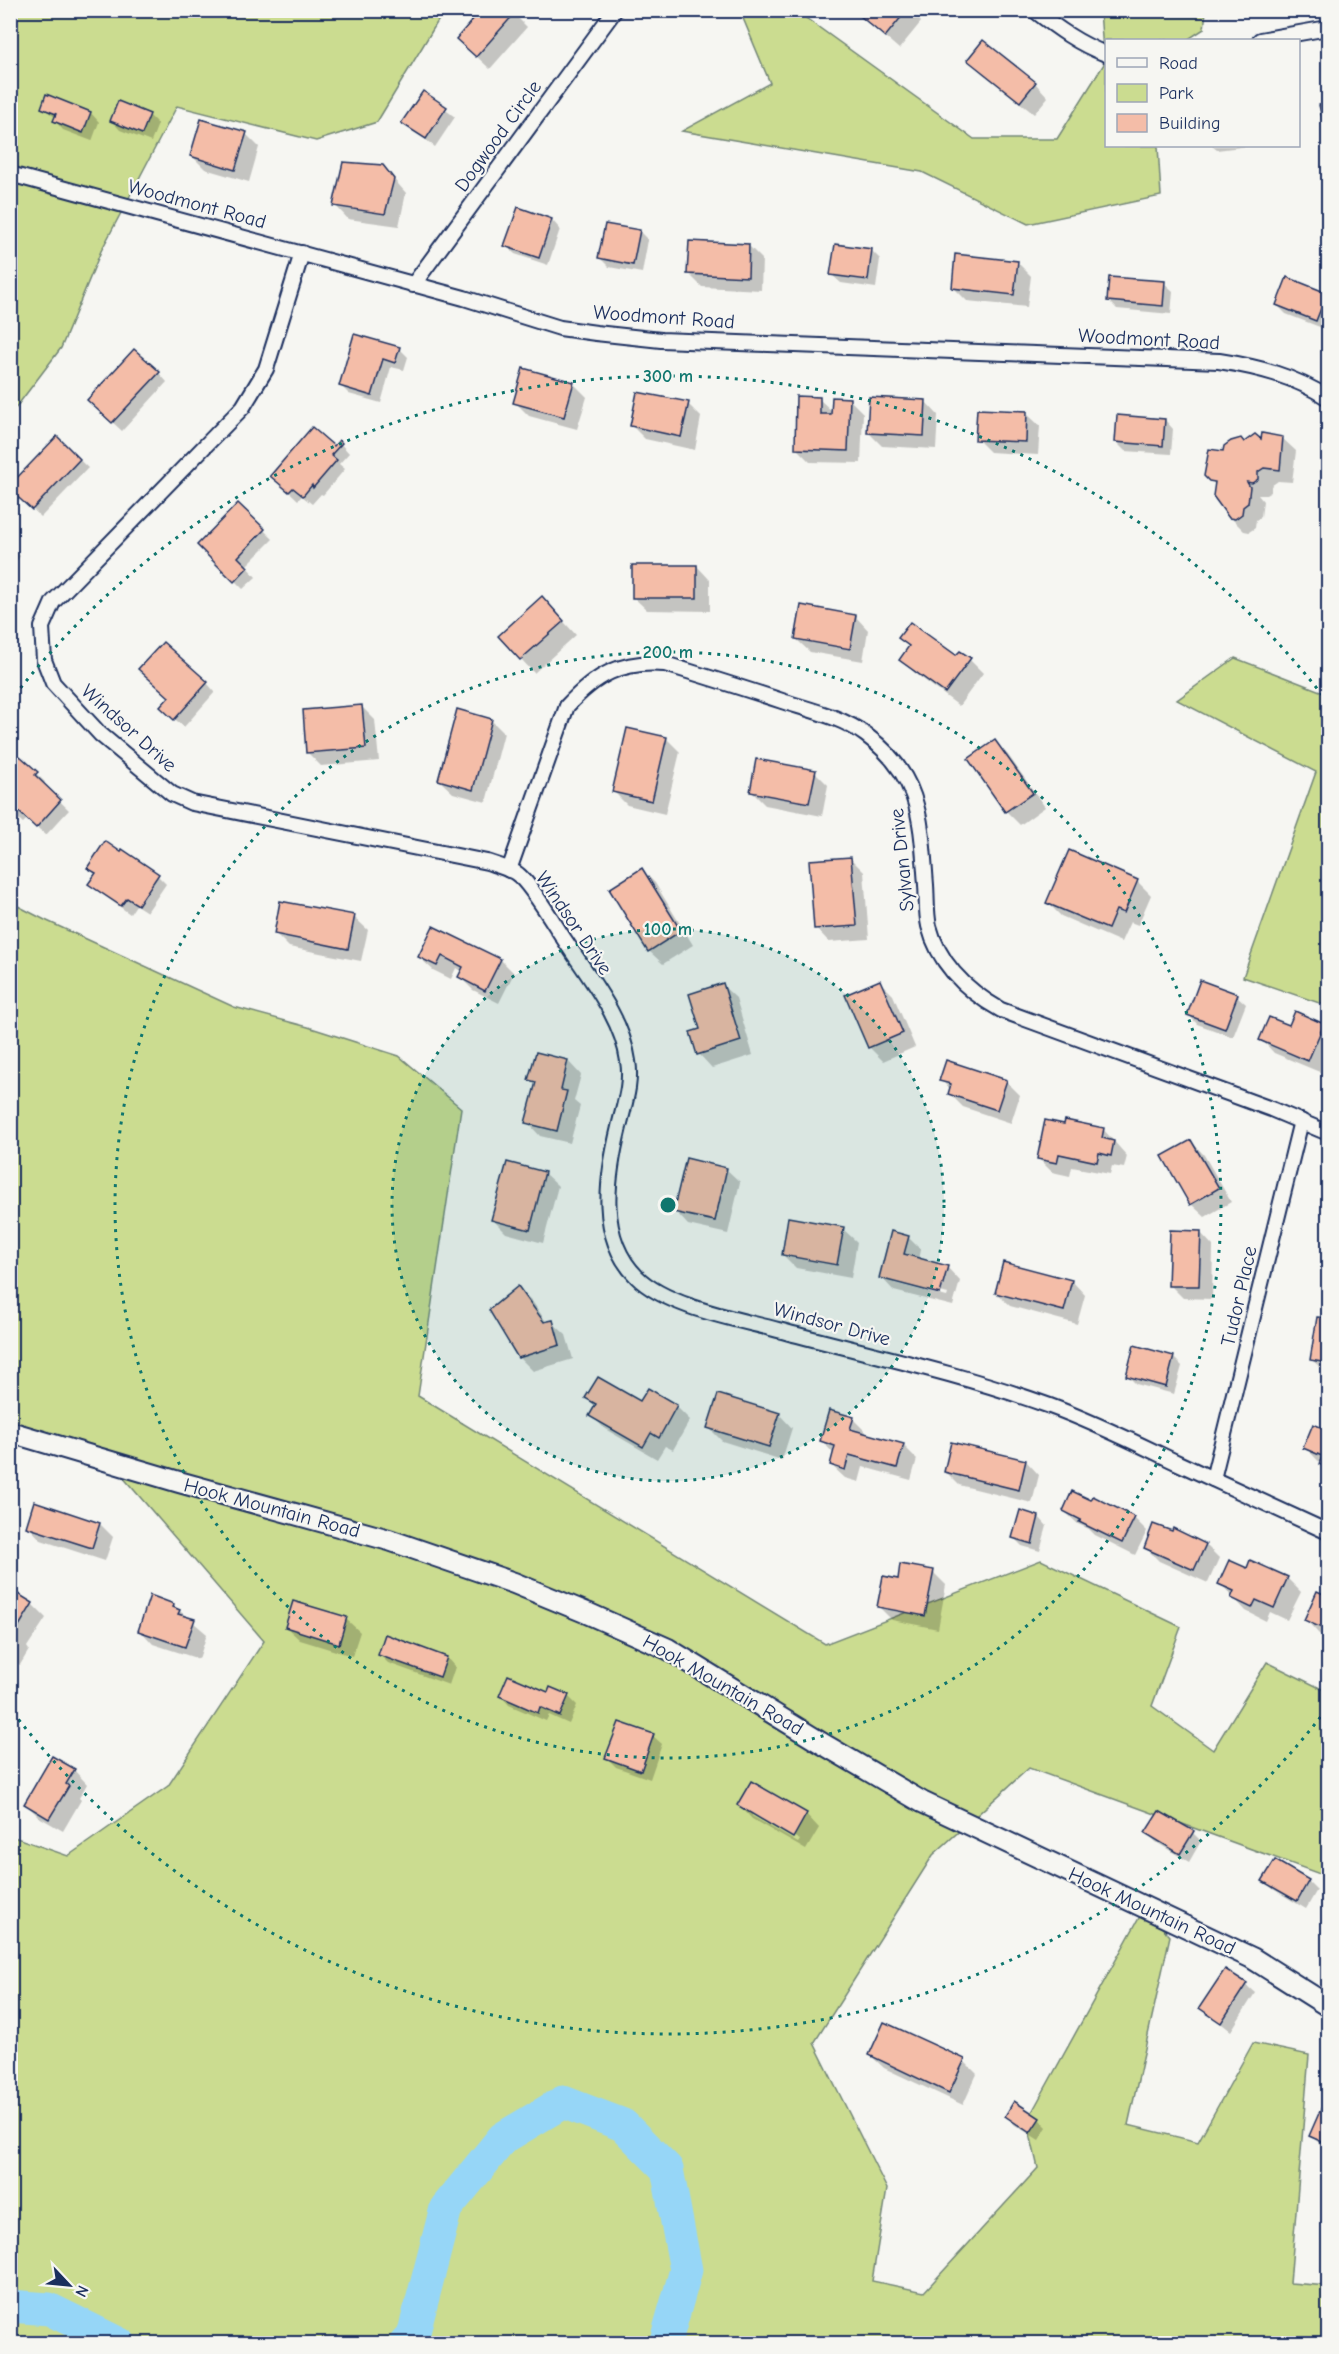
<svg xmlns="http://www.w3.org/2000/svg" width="1339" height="2354" font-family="'Comic Neue',sans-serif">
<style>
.green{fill:#cbdc90;stroke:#738677;stroke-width:1.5}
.shadow{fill:#0003;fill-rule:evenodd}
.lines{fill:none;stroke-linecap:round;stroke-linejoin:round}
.river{stroke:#96d6f7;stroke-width:33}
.building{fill:#f4bda8;stroke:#1b2f5e;stroke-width:1.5}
.street-casing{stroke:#1b2f5e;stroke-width:18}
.secondary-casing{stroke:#1b2f5e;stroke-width:24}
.street{stroke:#f6f6f2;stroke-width:14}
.secondary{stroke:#f6f6f2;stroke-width:20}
.ring{fill:none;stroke:#0f766e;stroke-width:3;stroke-dasharray:3 6}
.labels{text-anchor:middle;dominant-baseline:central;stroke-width:4.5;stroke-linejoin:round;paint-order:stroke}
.street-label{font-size:20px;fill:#1b2f5e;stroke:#f6f6f2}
.centre{fill:#0f766e;stroke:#f6f6f2;stroke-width:3}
.ring-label{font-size:18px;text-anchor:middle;font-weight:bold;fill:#0f766e;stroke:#f6f6f2;stroke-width:4.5;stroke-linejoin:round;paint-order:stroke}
</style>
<rect width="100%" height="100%" fill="#f6f6f2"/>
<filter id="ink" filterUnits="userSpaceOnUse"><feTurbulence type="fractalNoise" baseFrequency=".0167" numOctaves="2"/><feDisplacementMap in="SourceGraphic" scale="12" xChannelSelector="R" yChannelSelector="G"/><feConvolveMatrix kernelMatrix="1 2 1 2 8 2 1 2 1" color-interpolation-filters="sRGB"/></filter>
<g filter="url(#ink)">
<!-- green -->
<g class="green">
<polygon points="11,11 444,11 377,122 316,141 177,106 101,251 61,348 11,414"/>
<polygon points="740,11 796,11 974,139 1057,139 1104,64 1100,11 1206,11 1204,29 1187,40 1106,40 1106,146 1158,146 1161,196 1028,224 922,172 682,131 770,83"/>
<polygon points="1235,658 1328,694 1328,1006 1243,977 1316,772 1177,700"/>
<polygon points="10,902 45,920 234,1007 308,1027 399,1056 461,1108 418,1396 825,1644 1041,1560 1181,1627 1152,1706 1213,1750 1267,1662 1328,1692 1328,1877 1029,1768 933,1855 814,2043 887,2189 872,2281 924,2292 1038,2168 1027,2121 1144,1909 1170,1936 1128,2125 1198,2142 1253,2043 1309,2055 1290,2283 1328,2286 1328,2343 11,2343 11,1836 68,1856 168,1786 264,1641 103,1454 11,1426"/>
</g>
<!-- shadow -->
<g class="shadow">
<polygon points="510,10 527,27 490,69 458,39"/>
<polygon points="854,10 910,10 921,22 899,49"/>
<polygon points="983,42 1035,83 1048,97 1034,114 982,73 969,60"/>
<polygon points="423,93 455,117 435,147 403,122"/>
<polygon points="42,107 91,113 99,122 92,141 63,130 55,121 56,118"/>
<polygon points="149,115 158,124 151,142 120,130 112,121"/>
<polygon points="246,134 259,147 249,182 205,169 192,156"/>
<polygon points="1212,146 1249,146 1217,150"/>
<polygon points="383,167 406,193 399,226 348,219 335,205"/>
<polygon points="552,220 560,229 548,265 515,254 506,246"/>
<polygon points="639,231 648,240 642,273 609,267 600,258"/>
<polygon points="749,246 762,259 761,290 702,287 689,274"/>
<polygon points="871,250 880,259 876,288 841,283 832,275"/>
<polygon points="1017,262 1031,276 1027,307 967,301 953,287"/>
<polygon points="1164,283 1173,291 1171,314 1117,309 1108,300"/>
<polygon points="1326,294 1328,296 1328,319 1325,329 1286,314 1277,305"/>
<polygon points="399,348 408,357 404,370 391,367 381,403 349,394 341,386"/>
<polygon points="159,373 167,382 122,431 97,408"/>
<polygon points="573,383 587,397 577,429 529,416 515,402"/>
<polygon points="819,399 833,412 849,399 863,413 861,463 810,462 796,448"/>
<polygon points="925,401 938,415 936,449 882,446 869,433"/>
<polygon points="688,404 701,417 695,450 645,439 632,426"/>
<polygon points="1026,413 1040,426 1038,455 990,452 977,439"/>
<polygon points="1165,420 1173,429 1171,454 1125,451 1116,442"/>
<polygon points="57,438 88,468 41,517 19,496"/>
<polygon points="1282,438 1296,451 1292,482 1278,481 1271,486 1271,492 1266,495 1258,495 1263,501 1261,517 1256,520 1255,528 1249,532 1244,531 1230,517 1216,486 1206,475 1224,453 1244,443"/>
<polygon points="339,442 349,453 339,464 345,469 323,495 321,494 312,504 302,496 298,500 281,484 334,448"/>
<polygon points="238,505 273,539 246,566 256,577 243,589 199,545"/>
<polygon points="10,547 20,556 10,571"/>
<polygon points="697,566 710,580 710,611 647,610 633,597"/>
<polygon points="555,612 576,635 534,673 521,659"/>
<polygon points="855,616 868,630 863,661 810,652 796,639"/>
<polygon points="900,638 956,658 970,660 983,673 959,706 915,673 901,660 910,648"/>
<polygon points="207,683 215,692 184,727 170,715 170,697"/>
<polygon points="362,707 375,720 379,761 321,766 308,753"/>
<polygon points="491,720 504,733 486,802 453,793 439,780"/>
<polygon points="666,738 680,752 665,814 627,805 614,792"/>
<polygon points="995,742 1008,755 1045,807 1020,825 1006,811 970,760"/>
<polygon points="20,758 45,782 43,785 69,810 46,835 27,819 23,823 10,811"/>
<polygon points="815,772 828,785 822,816 765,805 752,792"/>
<polygon points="851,859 864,872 869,939 829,942 816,928"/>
<polygon points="89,867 158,876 166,884 147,912 136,905 130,914 99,892 90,884 96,875"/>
<polygon points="642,870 655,883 693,945 663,964 649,951"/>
<polygon points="1137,881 1151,895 1138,925 1130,922 1121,942 1061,916 1048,903"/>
<polygon points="354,917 368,930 361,961 289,947 276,934"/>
<polygon points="434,928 501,960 514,973 499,1003 473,990 460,977 462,972 456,968 451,979 433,970 419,957"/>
<polygon points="880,982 893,995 915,1047 883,1061 869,1047"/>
<polygon points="722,985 736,998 753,1055 712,1068 699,1054 701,1030"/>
<polygon points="1237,996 1246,1004 1233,1037 1197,1024 1189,1015"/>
<polygon points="1323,1025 1328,1030 1328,1070 1325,1066 1322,1073 1274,1053 1261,1039 1290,1027"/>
<polygon points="537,1053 568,1061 581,1075 574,1101 580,1106 570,1143 540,1136 527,1122 536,1086 530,1079"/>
<polygon points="941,1080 1006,1081 1020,1095 1011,1123 963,1107 950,1094 951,1090"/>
<polygon points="1103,1129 1127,1156 1124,1168 1112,1166 1110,1174 1072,1167 1070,1176 1052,1172 1039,1159"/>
<polygon points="1191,1141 1204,1155 1231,1202 1205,1217 1191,1204"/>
<polygon points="726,1169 740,1182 728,1234 688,1225 675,1211"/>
<polygon points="544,1173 558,1186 543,1243 506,1233 493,1220"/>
<polygon points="843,1229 857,1242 851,1278 796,1268 783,1255"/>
<polygon points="1200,1232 1213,1246 1212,1299 1183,1298 1170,1285"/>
<path d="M908 1237 921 1250 919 1260 947 1267 960 1281 953 1306 894 1291 881 1277ZM894 1280 948 1294 947 1297 894 1283Z"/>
<polygon points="1072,1281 1085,1295 1077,1324 1010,1306 996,1293"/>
<polygon points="518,1288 532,1301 547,1323 552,1322 566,1335 573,1359 533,1371 519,1357"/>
<polygon points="1319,1318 1328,1320 1328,1370 1321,1368 1312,1360"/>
<polygon points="1173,1357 1182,1366 1174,1394 1136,1384 1127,1375"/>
<polygon points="649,1390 676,1406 690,1420 673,1450 665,1446 657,1459 605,1429 591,1415 596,1407 587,1398 641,1403"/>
<polygon points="779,1414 792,1428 782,1460 722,1441 709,1428"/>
<polygon points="853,1419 866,1432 866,1435 903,1445 917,1459 911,1480 863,1467 859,1482 845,1478 831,1465 834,1454 822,1441"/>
<polygon points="1314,1426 1328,1432 1328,1471 1305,1447"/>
<polygon points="1026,1461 1039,1475 1032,1503 959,1485 946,1472"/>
<polygon points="1064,1511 1134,1518 1147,1531 1135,1555 1095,1535 1089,1529 1078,1524"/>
<polygon points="1039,1517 1047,1526 1040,1551 1022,1546 1014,1538"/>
<polygon points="100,1524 113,1537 105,1561 41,1540 28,1526"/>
<polygon points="1172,1533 1206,1545 1219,1558 1208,1583 1159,1561 1146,1548"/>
<polygon points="1248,1570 1287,1578 1301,1592 1287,1620 1270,1612 1266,1621 1246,1611 1220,1583"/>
<polygon points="933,1572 946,1585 938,1629 892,1620 878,1606 899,1581"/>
<polygon points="10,1591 32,1604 46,1618 27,1647 29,1650 20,1665 10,1659"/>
<polygon points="1318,1593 1328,1597 1328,1637 1319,1634 1306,1620"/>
<polygon points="173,1605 207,1634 199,1659 153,1644 140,1630"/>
<polygon points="346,1619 360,1632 352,1656 300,1640 286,1627"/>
<polygon points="386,1636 447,1658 455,1667 449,1685 388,1663 379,1654"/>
<polygon points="549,1694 568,1696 577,1705 569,1724 549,1715 546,1721 509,1705 501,1696"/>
<polygon points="653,1736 662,1744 650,1779 616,1767 607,1758"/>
<polygon points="74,1770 87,1784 79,1798 81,1800 63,1831 39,1817 26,1804"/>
<path d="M739 1805 806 1814 819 1828 806 1850 752 1819ZM752 1813 800 1840 798 1843 752 1816Z"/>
<polygon points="1147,1833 1193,1833 1201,1841 1189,1862 1156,1842"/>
<polygon points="1264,1881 1308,1881 1317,1890 1306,1909 1273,1889"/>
<polygon points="1225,1971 1246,1985 1255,1993 1231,2031 1201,2008"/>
<polygon points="870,2055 964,2061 977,2074 963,2105 884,2068"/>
<polygon points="1328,2097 1328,2151 1310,2135"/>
<polygon points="1006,2116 1039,2119 1047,2127 1039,2140 1015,2125"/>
</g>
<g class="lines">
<!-- river -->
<g class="river">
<polyline points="10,2306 49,2309 120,2344"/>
<polyline points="405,2344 413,2336 446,2208 503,2138 563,2102 623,2125 667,2169 686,2270 665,2344"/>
</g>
</g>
<!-- building -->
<g class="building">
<polygon points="481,10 513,10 515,13 476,57 456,39"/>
<polygon points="853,10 907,10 885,37"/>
<polygon points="983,40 1036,82 1020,102 967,60"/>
<polygon points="423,91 447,107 426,139 401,123"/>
<polygon points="46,94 91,112 83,133 53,121 56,114 41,108"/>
<polygon points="118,101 150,114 142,134 110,121"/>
<polygon points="1328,103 1328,143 1319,105"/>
<polygon points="201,119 247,132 235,170 190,156"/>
<polygon points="343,162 383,165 394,179 385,214 333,206"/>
<polygon points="518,207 552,219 539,258 504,246"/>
<polygon points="605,224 640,230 633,265 598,258"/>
<polygon points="689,241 749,244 748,277 687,274"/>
<polygon points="835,244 872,249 868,280 830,275"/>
<polygon points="955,254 1018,261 1014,295 952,288"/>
<polygon points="1109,277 1165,281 1163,306 1107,301"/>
<polygon points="1287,277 1327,293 1316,321 1276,305"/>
<polygon points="354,334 400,347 395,363 383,359 372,396 339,386"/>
<polygon points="134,349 160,372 112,423 87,400"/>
<polygon points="523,368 574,382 564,417 513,403"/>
<polygon points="637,392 689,402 681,437 630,426"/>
<polygon points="796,396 820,397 820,414 831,414 832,397 850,398 848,451 795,449"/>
<polygon points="869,397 926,400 924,436 867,433"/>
<polygon points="977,409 1027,411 1026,442 975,440"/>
<polygon points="1117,415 1165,419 1163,446 1115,442"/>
<polygon points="312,427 334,446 339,440 342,443 331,455 337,460 313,488 312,485 303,496 293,488 289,492 270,476"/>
<polygon points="1262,433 1283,437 1280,470 1264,468 1258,472 1258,479 1252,483 1247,482 1250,487 1248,503 1243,507 1242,514 1235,519 1229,518 1213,496 1215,482 1209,481 1204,476 1209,449 1223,451 1224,446 1231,441 1241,438 1244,442 1255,434 1261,439"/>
<polygon points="57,436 80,459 32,510 10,490 10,485"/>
<polygon points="238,503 265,529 238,557 248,567 234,582 197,545"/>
<rect x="632" y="565" width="65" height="33"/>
<polygon points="542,596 564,621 520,660 498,636"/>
<polygon points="801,605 856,615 850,649 795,639"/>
<polygon points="910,622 956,655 960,651 971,658 945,693 899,660 909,646 898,638"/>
<polygon points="163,642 208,682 174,720 160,707 169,697 138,669"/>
<polygon points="362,705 366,748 306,753 303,710"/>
<polygon points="457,709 492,719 473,790 438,780"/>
<polygon points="627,728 667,737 652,801 612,792"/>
<polygon points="995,740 1033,793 1005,812 968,759"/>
<polygon points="20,756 38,772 35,775 61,800 36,828 18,811 14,816 10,813 10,766"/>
<polygon points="756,759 816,770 809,803 750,792"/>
<polygon points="105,841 121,852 122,849 159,874 138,905 127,898 121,906 88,884 96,873 87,868"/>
<polygon points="1069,850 1138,880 1124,913 1116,910 1108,929 1046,903"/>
<polygon points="851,857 857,926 814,929 809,860"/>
<polygon points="642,868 681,931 648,952 609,889"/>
<polygon points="280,901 355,915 348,949 274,934"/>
<polygon points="433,926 501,959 485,991 458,977 463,967 442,956 437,966 418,957"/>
<polygon points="880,980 903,1033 868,1048 845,995"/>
<polygon points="1200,980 1238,994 1225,1029 1187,1015"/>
<polygon points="723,983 741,1041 697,1055 690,1032 700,1029 689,994"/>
<polygon points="1295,1011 1324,1024 1308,1061 1259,1040 1269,1017 1289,1025"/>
<polygon points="536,1052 568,1060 561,1090 567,1091 557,1131 525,1123 536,1082 528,1080"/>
<polygon points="946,1060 1007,1080 997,1110 948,1094 951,1084 939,1081"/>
<polygon points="1045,1120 1064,1124 1065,1120 1104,1128 1102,1138 1114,1141 1111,1156 1099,1153 1097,1162 1059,1154 1057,1163 1037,1159"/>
<polygon points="1191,1140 1219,1188 1190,1205 1162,1156"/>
<polygon points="686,1158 727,1168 715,1221 673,1212"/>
<polygon points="507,1162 545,1172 530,1230 491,1220"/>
<polygon points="788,1217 844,1227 837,1265 782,1255"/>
<polygon points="1170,1230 1201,1231 1199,1286 1168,1286"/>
<polygon points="891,1231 909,1236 904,1254 948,1266 940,1294 879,1278"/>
<polygon points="1003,1262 1072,1280 1064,1311 995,1293"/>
<polygon points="518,1286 544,1322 553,1320 560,1345 518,1358 489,1310"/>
<polygon points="1317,1317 1328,1318 1328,1363 1310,1360"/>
<polygon points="1134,1345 1174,1356 1166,1387 1126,1376"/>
<polygon points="598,1377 640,1401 648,1388 677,1405 659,1438 651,1433 643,1447 589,1416 596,1404 585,1398"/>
<polygon points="718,1394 780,1413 769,1447 707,1428"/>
<polygon points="829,1410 854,1417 850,1429 904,1444 897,1468 849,1455 845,1470 830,1465 835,1446 820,1441"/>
<polygon points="1313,1424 1328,1430 1328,1468 1319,1464 1322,1456 1303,1448"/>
<polygon points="951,1442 1026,1460 1019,1490 944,1472"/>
<polygon points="1072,1491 1091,1500 1093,1496 1135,1517 1122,1543 1079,1522 1081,1520 1063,1511"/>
<polygon points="34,1501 100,1523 92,1548 26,1527"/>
<polygon points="1020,1510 1039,1516 1032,1544 1012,1538"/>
<polygon points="1153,1524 1172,1531 1173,1528 1206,1544 1194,1570 1144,1548"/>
<polygon points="1229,1560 1247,1568 1250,1560 1288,1577 1274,1608 1256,1600 1252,1608 1231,1598 1234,1591 1218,1584"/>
<polygon points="900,1564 934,1570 925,1616 877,1607 883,1576 898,1579"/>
<polygon points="10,1589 33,1603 14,1634 17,1635 10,1646"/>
<polygon points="1317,1591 1328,1596 1328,1631 1304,1620"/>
<polygon points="150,1595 174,1604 173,1607 180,1610 178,1614 195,1619 185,1647 138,1631"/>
<polygon points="293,1601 347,1617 339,1644 285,1627"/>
<polygon points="385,1634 447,1657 440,1677 378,1655"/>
<polygon points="508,1675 548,1692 550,1687 569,1695 560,1716 540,1707 538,1713 499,1696"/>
<polygon points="619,1722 654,1734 641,1771 605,1758"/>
<polygon points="52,1756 75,1769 66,1784 69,1786 49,1819 24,1804"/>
<polygon points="751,1781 807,1813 793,1838 737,1805"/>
<polygon points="1159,1811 1194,1831 1180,1854 1145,1833"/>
<polygon points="1275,1860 1309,1880 1297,1901 1262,1881"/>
<polygon points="1225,1969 1247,1983 1221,2023 1199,2008"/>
<polygon points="884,2022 965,2059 949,2093 869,2055"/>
<polygon points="1327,2095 1328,2140 1327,2144 1309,2136"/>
<polygon points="1014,2101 1040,2118 1030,2133 1005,2116"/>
</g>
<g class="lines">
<!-- street casing -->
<g class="street-casing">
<g id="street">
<path d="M1034 10C1057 28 1079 44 1106 54"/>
<polyline points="1260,40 1328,28"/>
<path d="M10 174 464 298 560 328 596 333 661 340 1219 361C1258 367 1294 376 1328 398"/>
<path d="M302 253 266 369 243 407 53 602 42 627 44 660 53 683 100 734 172 794 192 803 487 862C496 865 508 868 516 873 530 882 556 927 566 942 589 978 622 1017 628 1061 632 1084 624 1105 619 1127 607 1177 597 1237 637 1277 667 1307 737 1319 778 1330 869 1354 962 1374 1050 1406 1094 1422 1136 1443 1178 1463 1228 1486 1278 1509 1328 1532"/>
<polyline points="413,285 615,10"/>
<path d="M509 870 567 706C596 675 621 660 665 664 704 676 743 688 782 701 810 710 842 717 866 735 922 776 921 822 926 885 927 898 926 913 929 926 939 965 967 991 1001 1010L1271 1109 1328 1133"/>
<polyline points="1213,1479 1301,1121"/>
</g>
</g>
<!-- secondary casing -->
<g class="secondary-casing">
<polyline id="secondary" points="10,1432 179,1482 389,1540 514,1583 587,1613 668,1649 823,1744 922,1802 1252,1958 1328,2006"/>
</g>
<!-- street -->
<use href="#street" class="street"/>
<!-- secondary -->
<use href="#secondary" class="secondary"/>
</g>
</g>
<!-- distance rings -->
<circle cx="668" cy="1205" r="276" fill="#0f766e" fill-opacity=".12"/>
<g class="ring">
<circle cx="668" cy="1205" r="276"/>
<circle cx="668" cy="1205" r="553"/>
<path d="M1326 1710A829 829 0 0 1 15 1715M15 695A829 829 0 0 1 1326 700"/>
</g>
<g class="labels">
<!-- street labels -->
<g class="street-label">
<text transform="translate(498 136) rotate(-54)">Dogwood Circle</text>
<text transform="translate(197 204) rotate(15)">Woodmont Road</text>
<text transform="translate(664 317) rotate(4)">Woodmont Road</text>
<text transform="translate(1149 339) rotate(3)">Woodmont Road</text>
<text transform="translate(129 728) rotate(42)">Windsor Drive</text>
<text transform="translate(902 860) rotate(-96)">Sylvan Drive</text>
<text transform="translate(574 923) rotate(56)">Windsor Drive</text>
<text transform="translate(1239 1296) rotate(-77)">Tudor Place</text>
<text transform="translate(832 1324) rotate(15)">Windsor Drive</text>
<text transform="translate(272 1508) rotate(15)">Hook Mountain Road</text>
<text transform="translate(723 1685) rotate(30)">Hook Mountain Road</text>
<text transform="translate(1152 1911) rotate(25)">Hook Mountain Road</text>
</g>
</g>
<circle cx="668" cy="1205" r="9" class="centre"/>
<g class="ring-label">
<text x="668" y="382">300 m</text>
<text x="668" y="658">200 m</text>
<text x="668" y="935">100 m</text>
</g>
<!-- margin -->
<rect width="1339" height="2354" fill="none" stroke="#f6f6f2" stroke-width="36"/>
<rect x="18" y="18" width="1303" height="2318" fill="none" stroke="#1b2f5e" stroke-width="2" filter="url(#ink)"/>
<!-- legend -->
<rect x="1105" y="39" width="195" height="108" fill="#f6f6f2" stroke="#9ea6b7" stroke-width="1.5"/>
<rect x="1117" y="58" width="30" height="9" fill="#f6f6f2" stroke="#9ea6b7" stroke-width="1.5"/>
<text x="1159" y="69" font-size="18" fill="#1b2f5e">Road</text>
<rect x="1117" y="84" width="30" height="18" fill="#cbdc90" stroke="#9ea6b7" stroke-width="1.5"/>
<text x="1159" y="99" font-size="18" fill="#1b2f5e">Park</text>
<rect x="1117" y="114" width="30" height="18" fill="#f4bda8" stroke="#9ea6b7" stroke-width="1.5"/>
<text x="1159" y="129" font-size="18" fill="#1b2f5e">Building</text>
<!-- north arrow -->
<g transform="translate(69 2285) rotate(116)" stroke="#f6f6f2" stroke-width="4.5" paint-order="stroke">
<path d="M0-4.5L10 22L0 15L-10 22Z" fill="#1b2f5e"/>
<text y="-9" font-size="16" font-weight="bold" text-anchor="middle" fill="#1b2f5e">N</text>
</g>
</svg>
